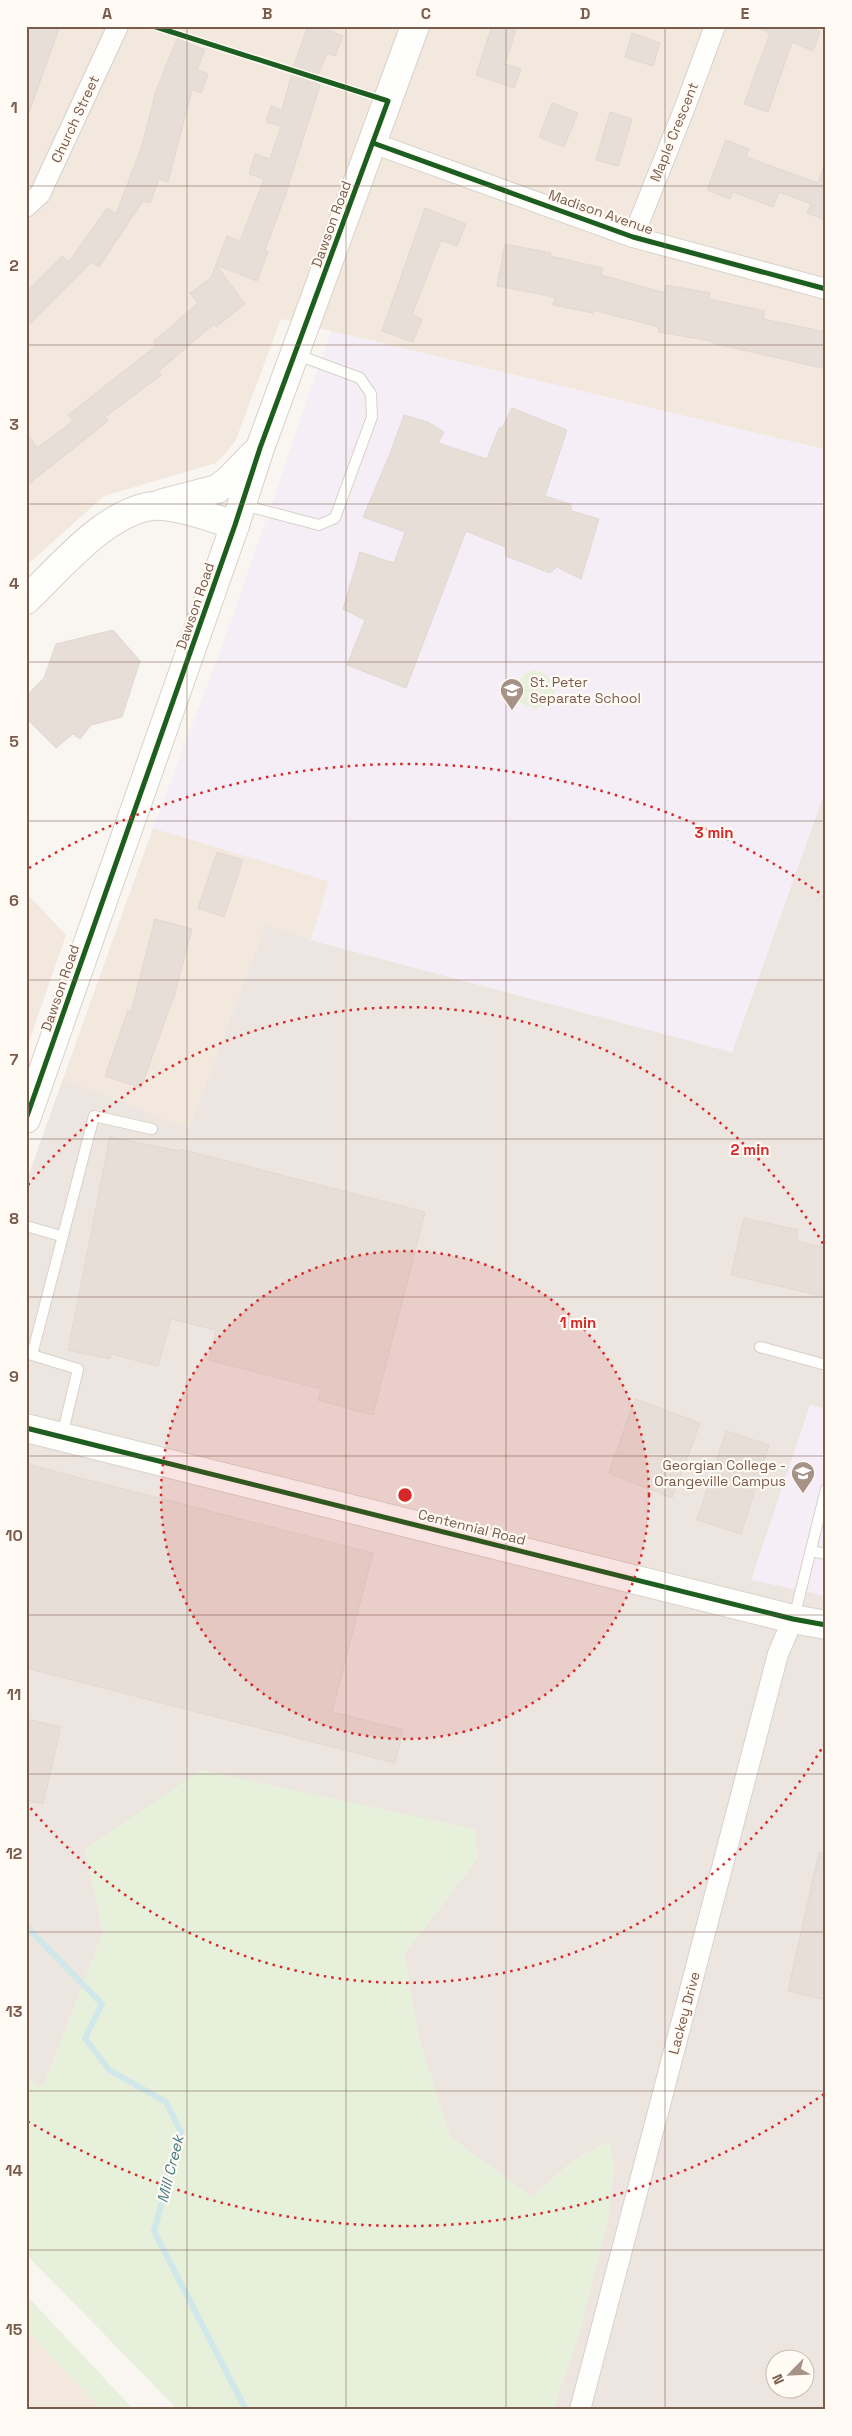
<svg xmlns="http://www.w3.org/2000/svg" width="852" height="2436" font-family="'Space Grotesk',sans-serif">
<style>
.residential{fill:#f2e8de}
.industrial{fill:#ede5e0;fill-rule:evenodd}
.education{fill:#f6eef6}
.green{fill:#e7f0db}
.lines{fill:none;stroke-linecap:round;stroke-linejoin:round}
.stream{stroke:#d0e8ea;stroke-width:6}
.building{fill:#e6ded7;stroke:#e2d8d2}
.lane-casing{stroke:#d7d1cb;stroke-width:12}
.street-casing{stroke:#d7d1cb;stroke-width:22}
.secondary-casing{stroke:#d9d2cb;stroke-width:30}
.path{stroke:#dcd5d0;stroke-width:3;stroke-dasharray:1 4;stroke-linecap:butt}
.lane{stroke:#fefefd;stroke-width:10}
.street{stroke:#fefefd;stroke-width:20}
.secondary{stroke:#fefefd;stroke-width:28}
.cycleway-casing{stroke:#fffaf3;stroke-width:8}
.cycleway{stroke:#1b5e20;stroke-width:5}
.grid{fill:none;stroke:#7a5c4d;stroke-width:1;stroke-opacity:0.55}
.ring{fill:none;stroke:#d62828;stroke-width:2.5;stroke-dasharray:2.5 5}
.labels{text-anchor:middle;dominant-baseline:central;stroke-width:4.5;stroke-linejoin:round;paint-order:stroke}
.street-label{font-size:14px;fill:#7a5c4d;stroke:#fffaf3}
.poi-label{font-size:14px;fill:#7a5c4d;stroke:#fffaf3;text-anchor:start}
.water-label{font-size:15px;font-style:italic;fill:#437c86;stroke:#fffaf3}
.centre{fill:#d62828;stroke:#fffaf3;stroke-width:2.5}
.ring-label{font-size:15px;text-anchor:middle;font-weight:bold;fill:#d62828;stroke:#fffaf3;stroke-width:4.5;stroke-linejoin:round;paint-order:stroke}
.neatline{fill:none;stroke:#7a5c4d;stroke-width:2}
.grid-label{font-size:16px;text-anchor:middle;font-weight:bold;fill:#7a5c4d}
</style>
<rect width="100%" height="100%" fill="#f9f5f0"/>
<!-- residential -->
<g class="residential">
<polygon points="26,26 826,26 826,450 281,319 235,442 216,463 104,496 26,566"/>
<polygon points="153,828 329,881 311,940 266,924 189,1128 63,1079"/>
<polygon points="26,893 66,935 26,1050"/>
<polygon points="26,2329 102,2410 26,2410"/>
</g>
<!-- industrial -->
<path class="industrial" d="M826 788V2410H555L558 2394 581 2328 608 2218 614 2167 609 2142 574 2160 532 2197 450 2137 419 2039 404 1954 478 1858 474 1829 366 1807 85 1849 103 1933 43 2087 26 2079V1182L63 1079 189 1128 266 924 311 940 732 1052ZM774 2358H804V2388H774Z"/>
<!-- education -->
<g class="education">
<polygon points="331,331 826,450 826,788 732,1052 311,940 329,881 153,828 227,633"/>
<polygon points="810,1405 826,1409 826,1596 751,1580"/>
</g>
<!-- green -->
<g class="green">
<polygon points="533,670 542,672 555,684 555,693 548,702 535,709 510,699 523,675"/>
<polygon points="201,1770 474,1829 478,1858 404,1954 419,2039 450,2137 532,2197 574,2160 610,2141 614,2167 608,2218 581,2328 558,2394 555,2410 178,2410 26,2254 26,2079 43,2087 103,1933 85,1849"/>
<polygon points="26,2295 134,2410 102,2410 26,2329"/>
</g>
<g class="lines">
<!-- stream -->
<polyline class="stream" points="26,1926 102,2004 85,2038 109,2070 166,2102 181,2132 154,2231 246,2410"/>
</g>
<!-- building -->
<g class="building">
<polygon points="26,26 60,26 28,115 26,115"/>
<polygon points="308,26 319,26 343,36 335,56 327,53 315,83 320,85 285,196 265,250 268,252 257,281 216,265 227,236 240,241 264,179 249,174 255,154 270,159 281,126 266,122 271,106 282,110 295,62"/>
<polygon points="492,26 517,26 505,64 521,69 514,88 476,75"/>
<polygon points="754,26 806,26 820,32 813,51 792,42 768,112 744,104 770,33"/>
<polygon points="632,33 660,43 653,66 625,57"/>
<polygon points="177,39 205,50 197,69 208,74 201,93 192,90 168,182 159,179 150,203 143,201 99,267 92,262 26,328 26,292 62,256 69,262 107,208 116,214 142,146 156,91"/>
<polygon points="552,103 578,113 564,147 539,137"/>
<polygon points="610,112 632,119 618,166 596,160"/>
<polygon points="726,140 749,149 746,157 818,183 823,168 826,169 826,220 807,213 811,204 779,192 773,207 733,192 730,199 707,190"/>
<polygon points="425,208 466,224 457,246 441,240 412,315 422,319 413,342 382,331"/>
<polygon points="505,244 551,253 550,256 603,268 601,275 665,293 666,285 710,293 709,299 765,311 763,319 826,332 826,369 712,343 712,341 658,332 659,327 593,310 593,313 553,305 555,297 497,286"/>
<polygon points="216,265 245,304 216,327 214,324 159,371 161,375 105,417 108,421 26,486 26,432 37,448 73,421 68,415 156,346 153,342 198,303 190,293 211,278"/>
<polygon points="512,408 567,430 545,496 570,504 572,511 599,519 581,579 557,567 550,573 506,556 505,547 466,531 406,688 347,665 365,620 343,609 360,552 394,563 405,532 363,517 389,456 404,415 428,422 444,432 438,443 487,459 499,428 502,428"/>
<polygon points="113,630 140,661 122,717 91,725 80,739 73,734 56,748 26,718 26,696 44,678 56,644"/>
<polygon points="217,852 243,860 224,917 198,908"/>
<polygon points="155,919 192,929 173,1001 172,1001 141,1088 105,1076 128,1010 131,1012"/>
<polygon points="110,1137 179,1151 180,1149 425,1212 373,1415 318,1400 321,1389 209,1360 216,1330 171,1319 158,1366 111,1354 110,1359 68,1350"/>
<polygon points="744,1218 798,1230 796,1241 826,1248 826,1297 731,1275"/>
<polygon points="635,1399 700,1423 672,1498 609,1473"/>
<polygon points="726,1431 769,1445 741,1534 697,1520"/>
<polygon points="26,1464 373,1553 332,1712 403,1730 395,1763 26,1668"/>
<polygon points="26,1719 61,1727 43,1804 26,1800"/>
<polygon points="819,1853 826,1854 826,2000 788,1991"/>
</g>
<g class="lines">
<!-- lane casing -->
<g class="lane-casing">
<g id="lane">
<polyline points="243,505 319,525 335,518 372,417 371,394 360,378 295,354"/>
<polyline points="26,1226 61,1236"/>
<polyline points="760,1347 826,1365"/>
<polyline points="62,1436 78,1369 32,1355 94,1116 152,1129"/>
<polyline points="811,1551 826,1554"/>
<polyline points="794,1618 826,1489"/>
</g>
</g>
<!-- street casing -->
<g class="street-casing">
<g id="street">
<polyline points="373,143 633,237 826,289"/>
<polyline points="26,207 40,194 118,26"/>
<polyline points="633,237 685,107 715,26"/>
<polyline points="580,2410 778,1654 793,1619"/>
</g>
</g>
<!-- secondary casing -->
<g class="secondary-casing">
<g id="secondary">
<polyline points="163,503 217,489 229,480 254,454"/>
<path d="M26 600C60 568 100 518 146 507 169 501 212 518 235 525"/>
<polyline points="26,1119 235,525 260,448 415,26"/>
<polyline points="26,1428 793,1619 826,1625"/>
</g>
</g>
<!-- path -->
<polyline class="path" points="153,26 366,94"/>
<!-- lane -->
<use href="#lane" class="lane"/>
<!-- street -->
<use href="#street" class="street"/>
<!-- secondary -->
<use href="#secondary" class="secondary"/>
<!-- cycleway casing -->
<g class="cycleway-casing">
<g id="cycleway">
<polyline points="373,143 633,237 826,289"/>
<polyline points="26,1119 235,525 260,448 388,101 153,26"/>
<polyline points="26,1428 793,1619 826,1625"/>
</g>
</g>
<!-- cycleway -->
<use href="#cycleway" class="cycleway"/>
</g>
<!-- grid -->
<path class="grid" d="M187 26V2410M346 26V2410M506 26V2410M665 26V2410M26 186H826M26 345H826M26 504H826M26 662H826M26 821H826M26 980H826M26 1139H826M26 1297H826M26 1456H826M26 1615H826M26 1774H826M26 1932H826M26 2091H826M26 2250H826"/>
<!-- distance rings -->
<circle cx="405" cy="1495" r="244" fill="#d62828" fill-opacity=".12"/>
<g class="ring">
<circle cx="405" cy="1495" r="244"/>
<path d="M825 1743A488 488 0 0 1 28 1805M28 1185A488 488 0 0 1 825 1247"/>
<path d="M824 2094A731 731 0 0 1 29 2122M29 868A731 731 0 0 1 824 896"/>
</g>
<!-- icons -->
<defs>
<g id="school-pin" transform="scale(1.25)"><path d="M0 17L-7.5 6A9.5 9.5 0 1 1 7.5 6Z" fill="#a69286" stroke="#fffaf3"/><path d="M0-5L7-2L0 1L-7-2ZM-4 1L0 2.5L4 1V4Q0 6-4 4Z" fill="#fff"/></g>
<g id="university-pin" transform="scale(1.25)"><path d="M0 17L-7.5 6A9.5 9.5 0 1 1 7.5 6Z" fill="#a69286" stroke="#fffaf3"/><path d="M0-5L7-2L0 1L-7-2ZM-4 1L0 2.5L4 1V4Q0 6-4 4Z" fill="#fff"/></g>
</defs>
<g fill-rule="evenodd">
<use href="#school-pin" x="512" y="690"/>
<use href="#university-pin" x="803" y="1473"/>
</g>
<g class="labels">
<!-- street labels -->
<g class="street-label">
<text transform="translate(75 119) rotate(-65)">Church Street</text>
<text transform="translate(674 132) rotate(-68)">Maple Crescent</text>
<text transform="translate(601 212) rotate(19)">Madison Avenue</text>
<text transform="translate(331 224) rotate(-70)">Dawson Road</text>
<text transform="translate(195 606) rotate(-71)">Dawson Road</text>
<text transform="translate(60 988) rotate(-71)">Dawson Road</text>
<text transform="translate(472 1527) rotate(14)">Centennial Road</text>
<text transform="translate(684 2013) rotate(-75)">Lackey Drive</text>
</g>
<!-- poi labels -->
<g class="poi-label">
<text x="530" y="682">St. Peter<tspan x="530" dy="16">Separate School</tspan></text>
<text x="786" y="1465" text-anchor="end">Georgian College -<tspan x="786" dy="16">Orangeville Campus</tspan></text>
</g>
<!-- water labels -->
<g class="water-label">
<text transform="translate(170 2169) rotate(-76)">Mill Creek</text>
</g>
</g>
<circle cx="405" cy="1495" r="8" class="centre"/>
<g class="ring-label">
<text x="714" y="838">3 min</text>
<text x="750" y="1155">2 min</text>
<text x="578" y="1328">1 min</text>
</g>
<!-- border -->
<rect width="852" height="2436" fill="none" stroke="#fffaf3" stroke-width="55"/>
<!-- north arrow -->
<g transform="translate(790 2374) rotate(246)"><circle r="24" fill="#fffaf3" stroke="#cabbb1"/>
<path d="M0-4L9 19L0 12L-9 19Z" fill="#a69286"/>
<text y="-8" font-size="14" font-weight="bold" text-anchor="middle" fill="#7a5c4d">N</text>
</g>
<rect x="28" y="28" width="796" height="2380" class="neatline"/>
<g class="grid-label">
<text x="107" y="19">A</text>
<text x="267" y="19">B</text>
<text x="426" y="19">C</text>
<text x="585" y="19">D</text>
<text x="745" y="19">E</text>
<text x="14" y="113">1</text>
<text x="14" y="271">2</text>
<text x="14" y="430">3</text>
<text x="14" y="589">4</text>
<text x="14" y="747">5</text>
<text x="14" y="906">6</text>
<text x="14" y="1065">7</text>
<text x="14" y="1224">8</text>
<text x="14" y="1382">9</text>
<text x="14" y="1541">10</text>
<text x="14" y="1700">11</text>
<text x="14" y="1859">12</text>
<text x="14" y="2017">13</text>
<text x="14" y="2176">14</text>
<text x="14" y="2335">15</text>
</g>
</svg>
